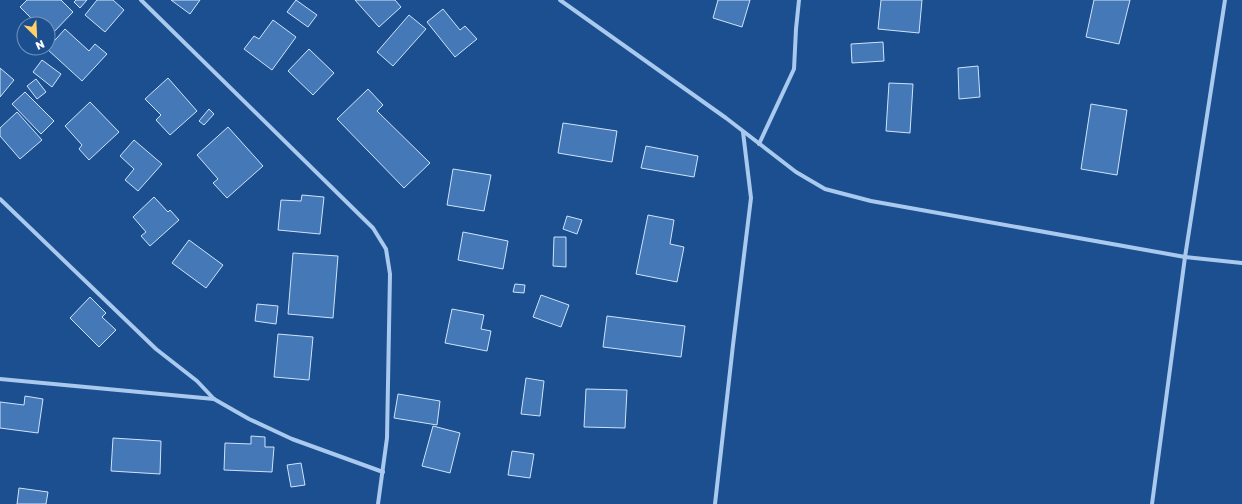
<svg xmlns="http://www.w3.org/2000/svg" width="1242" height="504" font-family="'Golos Text',sans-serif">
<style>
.building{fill:#4478b7;stroke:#cfe3fa}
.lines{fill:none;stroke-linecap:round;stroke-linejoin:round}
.street{stroke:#a9c9ee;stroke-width:4}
</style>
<rect width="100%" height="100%" fill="#1b4f8f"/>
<!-- building -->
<g class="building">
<polygon points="27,0 61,0 73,12 50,36 48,34 48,24 37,24 20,7"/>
<polygon points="76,0 87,0 80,8 74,2"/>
<polygon points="97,0 113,0 124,10 105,32 85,15"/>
<polygon points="171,0 200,0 190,14"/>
<polygon points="296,0 317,15 308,27 287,12"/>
<polygon points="355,0 395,0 401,7 379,27"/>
<polygon points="718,0 750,0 742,27 713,18"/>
<polygon points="881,0 922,0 919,33 878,29"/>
<polygon points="1094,0 1130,0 1119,44 1086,37"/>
<polygon points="443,9 460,30 465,26 477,39 455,57 427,22"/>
<polygon points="409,15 426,29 393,66 377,52"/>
<polygon points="273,20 296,37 272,70 244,49 254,36 259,39"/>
<polygon points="65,29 89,51 95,44 107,54 82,81 47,49"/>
<polygon points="883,42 884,61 852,63 851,44"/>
<polygon points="309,49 334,73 313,95 288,71"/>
<polygon points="42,60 61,74 52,87 33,72"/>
<polygon points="978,66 980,97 959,99 958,68"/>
<polygon points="0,68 14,80 0,97"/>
<polygon points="168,78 197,111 170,135 156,120 161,115 145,99"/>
<polygon points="36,79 46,92 37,99 27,86"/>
<polygon points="889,83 913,84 910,133 886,131"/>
<polygon points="368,89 383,105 377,111 430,163 404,188 337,119"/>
<polygon points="25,92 54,121 41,134 12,104"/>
<polygon points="90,102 119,132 89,160 79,149 82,145 65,126"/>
<polygon points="1091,104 1127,110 1117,175 1081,169"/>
<polygon points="209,109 214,114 204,125 199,121"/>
<polygon points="17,112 42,140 20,159 0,136 0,128"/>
<polygon points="563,123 617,131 612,162 558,153"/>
<polygon points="228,127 263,166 227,198 213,183 218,179 197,155"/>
<polygon points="134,140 162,164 138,191 125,180 134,169 120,156"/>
<polygon points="646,146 698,156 694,177 641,168"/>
<polygon points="453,169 491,175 484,211 447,205"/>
<polygon points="302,195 324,197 320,234 278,230 281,200 301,201"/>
<polygon points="154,197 168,212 170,210 179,220 150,246 141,236 146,232 133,217"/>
<polygon points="648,215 674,220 670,244 684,247 677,282 636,274"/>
<polygon points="567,216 582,220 577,234 563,229"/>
<polygon points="463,232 508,241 503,269 458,260"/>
<polygon points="554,237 566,237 566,267 553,266"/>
<polygon points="189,240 223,265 206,288 172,263"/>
<polygon points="293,253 338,256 333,318 288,314"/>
<polygon points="515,284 525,285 524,293 513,292"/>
<polygon points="541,295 569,305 561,327 533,317"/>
<polygon points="90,297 106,313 102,317 116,330 99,347 70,318"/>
<polygon points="257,304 278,306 276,324 255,321"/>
<polygon points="452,309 484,315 481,329 491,331 487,351 445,343"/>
<polygon points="607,316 685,326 681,357 603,347"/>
<polygon points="278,334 313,337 309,380 274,377"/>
<polygon points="526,378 544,381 540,416 521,414"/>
<polygon points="586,389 627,390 625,428 584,427"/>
<polygon points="398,394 440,401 437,425 394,418"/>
<polygon points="25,396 43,399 38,433 0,428 0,402 24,405"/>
<polygon points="433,426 460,433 450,473 422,466"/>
<polygon points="251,436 265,437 265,447 274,447 272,472 224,470 225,443 251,444"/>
<polygon points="113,438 161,441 160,474 111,471"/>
<polygon points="512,451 534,454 530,478 508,475"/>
<polygon points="301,463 305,485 291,487 287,465"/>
<polygon points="19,488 48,492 46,504 17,504"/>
</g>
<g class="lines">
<!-- street -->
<g class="street">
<polyline points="141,0 373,228 386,249 390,274 387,438 378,504"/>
<polyline points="560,0 726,118 796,172 825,189 871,201 1185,257 1242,263"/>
<polyline points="759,144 794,69 796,29 799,0"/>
<polyline points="0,199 156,349 197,381 214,399 249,419 292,439 383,472"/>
<polyline points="0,379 214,399"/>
<polyline points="715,504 733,345 751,198 743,132"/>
<polyline points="1152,504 1185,257 1225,0"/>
</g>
</g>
<!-- north arrow -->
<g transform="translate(36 36) rotate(156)"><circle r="19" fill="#1b4f8f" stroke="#7695bc"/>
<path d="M0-3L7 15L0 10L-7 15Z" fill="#ffd166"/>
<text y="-6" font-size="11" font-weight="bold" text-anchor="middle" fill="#ffffff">N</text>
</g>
</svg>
